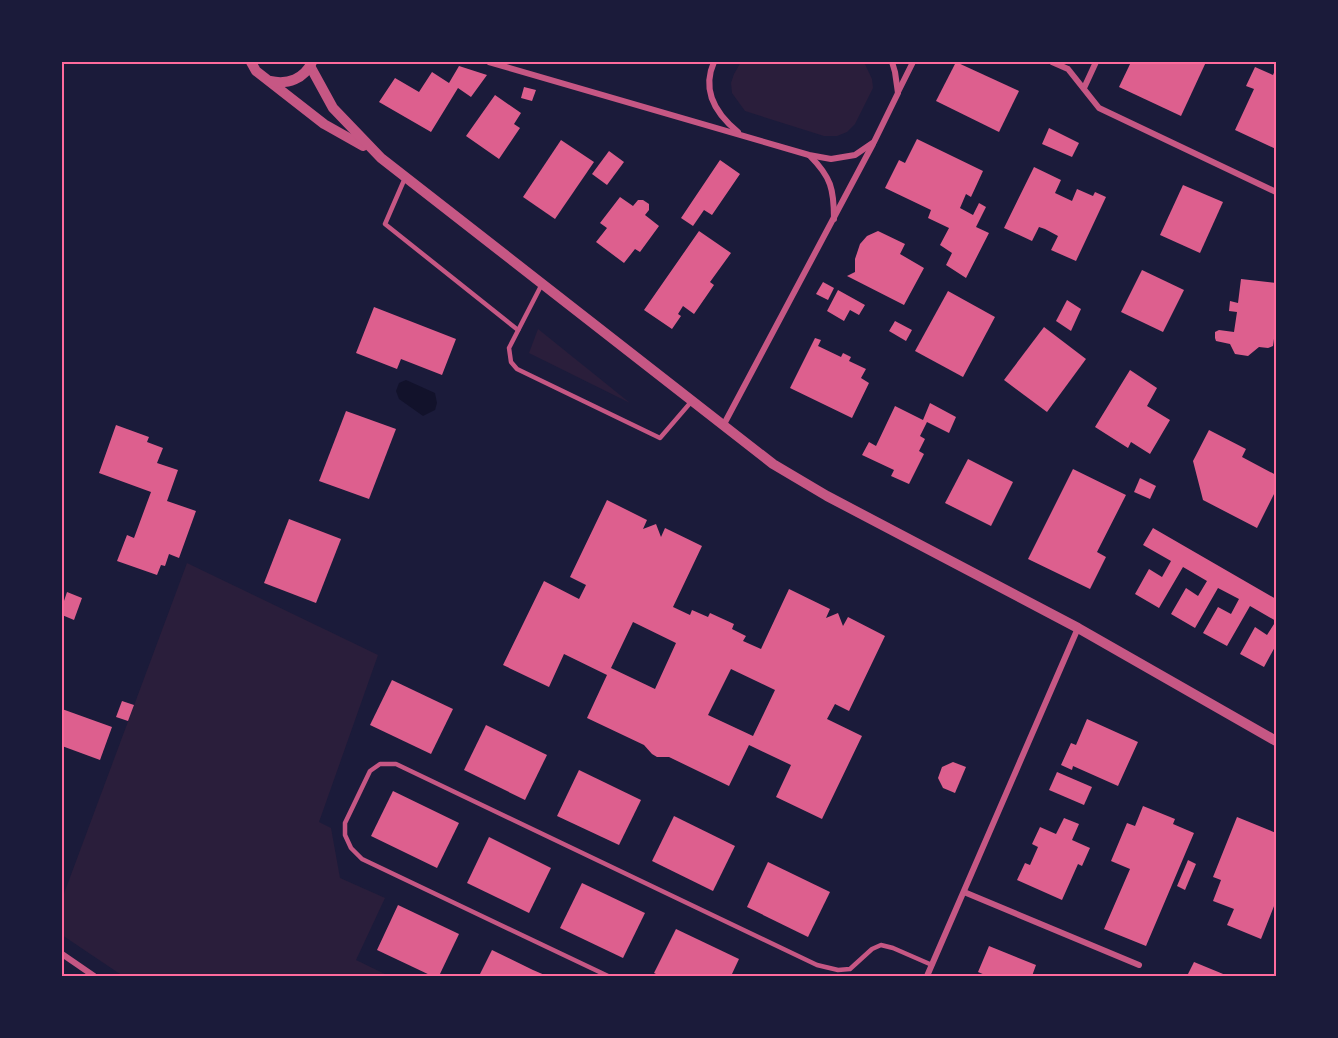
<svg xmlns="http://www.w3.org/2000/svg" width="1338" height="1038" font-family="Lato,sans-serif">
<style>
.green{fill:#2a1e3b}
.water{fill:#12122b}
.building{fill:#dd5f8e;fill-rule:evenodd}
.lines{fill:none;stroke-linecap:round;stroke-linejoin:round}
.service{stroke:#c65784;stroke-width:4.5}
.minor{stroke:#c65784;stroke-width:6}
.tertiary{stroke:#c65784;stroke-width:10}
.neatline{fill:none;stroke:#ff6b9d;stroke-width:2}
</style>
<rect width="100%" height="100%" fill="#1b1b3a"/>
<!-- green -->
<g class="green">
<polygon points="741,62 864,62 872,79 873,88 855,124 847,132 837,136 824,136 745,111 732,93 731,83 734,74"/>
<polygon points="538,329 630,403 529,353"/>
<polygon points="187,563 378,655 319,822 331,828 340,878 385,898 356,960 389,976 123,976 62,935 62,899"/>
</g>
<!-- water -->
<polygon class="water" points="406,380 435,393 437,403 435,410 423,416 399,399 396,391 399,383"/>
<!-- building -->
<g class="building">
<polygon points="956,62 1019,91 999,132 936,101"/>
<polygon points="1131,62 1206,62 1181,116 1119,87"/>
<polygon points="459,66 487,75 471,97 458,88 431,132 379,102 395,78 419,92 432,72 449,83"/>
<polygon points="1255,67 1273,75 1276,68 1276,149 1235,130 1254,89 1246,86"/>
<polygon points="524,87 536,90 532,101 521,98"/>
<polygon points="495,95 521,113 514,124 520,128 499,159 466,136"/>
<polygon points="1049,128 1079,143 1072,157 1042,144"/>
<polygon points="917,139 983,171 971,197 966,194 960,208 973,215 979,203 986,207 976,227 989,233 966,278 946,265 952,253 940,245 949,228 928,218 931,210 885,188 899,160 905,163"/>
<polygon points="561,140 594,162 555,219 523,197"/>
<polygon points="609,151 624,162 607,185 592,174"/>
<polygon points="720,160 740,174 712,215 704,210 693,226 681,218"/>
<polygon points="1034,167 1061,180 1055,193 1072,201 1077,189 1093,196 1095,192 1106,197 1076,261 1051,250 1058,236 1045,229 1039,227 1032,241 1004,228"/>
<polygon points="1183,185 1223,202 1200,253 1160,235"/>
<polygon points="620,197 633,206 638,200 643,200 649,204 649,210 645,215 659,226 640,252 635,249 624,263 596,242 607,228 600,223"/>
<polygon points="699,231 731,253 710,282 714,285 694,314 683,306 678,314 681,316 672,329 644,310"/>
<polygon points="878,231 905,244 900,254 924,268 904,305 847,276 855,272 855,259 860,244 867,236"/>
<polygon points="1142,270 1184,290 1163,332 1121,312"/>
<polygon points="1241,279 1276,283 1276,324 1273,346 1268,348 1259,347 1248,356 1235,354 1230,344 1216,341 1215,338 1215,332 1219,330 1234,332 1237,312 1229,311 1230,301 1238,303"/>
<polygon points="823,282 834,288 828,300 816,294"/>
<polygon points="838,290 865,305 859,315 850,310 844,321 827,311"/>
<polygon points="948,291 995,317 963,377 915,351"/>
<polygon points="1067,300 1081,309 1071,331 1056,321"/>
<polygon points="374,307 456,339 442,375 401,359 397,369 356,353"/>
<polygon points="895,321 912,330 906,341 889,331"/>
<polygon points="1044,327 1086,359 1047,412 1004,380"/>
<polygon points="815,338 821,340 818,346 841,357 843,353 851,357 849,361 866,369 861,378 869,383 852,418 790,388"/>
<polygon points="1130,370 1157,388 1147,406 1170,420 1150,454 1131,442 1128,448 1095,427"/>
<polygon points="930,403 956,417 949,433 927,422 920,436 925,439 919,451 924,454 909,484 891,476 894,470 862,455 869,442 876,446 895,406 923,420"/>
<polygon points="346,411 396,429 369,499 319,481"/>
<polygon points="116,425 149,437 147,442 163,448 157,463 178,470 167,501 196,511 179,558 169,554 165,566 161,565 157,575 117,561 127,535 134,538 151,492 99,473"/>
<polygon points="1209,430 1246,449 1242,457 1276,475 1276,490 1257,528 1203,500 1193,461"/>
<polygon points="968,459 1013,482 991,526 945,503"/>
<polygon points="1073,469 1126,495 1097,552 1106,557 1090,589 1028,559"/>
<polygon points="1140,478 1156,486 1150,499 1134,492"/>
<path d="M607 500 647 520 643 529 656 524 661 537 665 528 702 546 673 607 690 615 692 610 708 617 710 613 734 624 732 629 746 636 743 641 761 649 789 589 830 609 826 618 838 613 843 626 848 617 885 636 849 711 835 704 827 719 862 736 822 819 776 797 791 765 749 745 729 786 669 757H657L652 754 644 745 587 718 607 675 564 654 549 687 503 665 544 581 579 599 586 585 570 577ZM633 622 676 643 655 689 611 668ZM731 669 775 690 753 736 708 715Z"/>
<polygon points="289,519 341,539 316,603 264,583"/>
<polygon points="1153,528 1276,599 1276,645 1264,667 1240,654 1255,627 1267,635 1276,621 1250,606 1227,646 1203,633 1218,607 1231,614 1239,599 1218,588 1195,628 1171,614 1186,588 1198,596 1207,581 1183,567 1159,608 1135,594 1149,569 1162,577 1171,561 1143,545"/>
<polygon points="67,592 82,598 74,620 62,615 62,607"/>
<polygon points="392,680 453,709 431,754 370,725"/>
<polygon points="122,701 134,705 128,721 116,717"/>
<polygon points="62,709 112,727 100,760 62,746"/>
<polygon points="1087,719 1138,742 1118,786 1073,766 1072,770 1061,765 1071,743 1076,745"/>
<polygon points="486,725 547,755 525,800 464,770"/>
<polygon points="953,762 966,767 955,793 943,788 938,778 942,767"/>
<polygon points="579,770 641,800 619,845 557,816"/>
<polygon points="1057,772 1092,787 1084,805 1049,790"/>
<polygon points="393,791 459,823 437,868 371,836"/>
<polygon points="1143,806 1175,819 1173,824 1194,833 1146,946 1104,929 1130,869 1111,861 1127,823 1135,826"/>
<polygon points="674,816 735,846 713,891 652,861"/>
<polygon points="1237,817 1276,833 1276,901 1261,939 1227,925 1234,909 1213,901 1221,880 1213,877"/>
<polygon points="1064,818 1079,824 1072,840 1090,848 1082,866 1078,864 1062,900 1017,880 1025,863 1030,865 1038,847 1032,844 1040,827 1056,834"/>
<polygon points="489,837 551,868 529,913 467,883"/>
<polygon points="1188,860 1196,864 1185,890 1177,886"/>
<polygon points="768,862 830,892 808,937 747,907"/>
<polygon points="582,883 645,913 623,958 560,928"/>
<polygon points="398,905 459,934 439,976 432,976 377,950"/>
<polygon points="676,929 739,959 731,976 660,976 654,973"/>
<polygon points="989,946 1036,965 1032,976 985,976 985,975 978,972"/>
<polygon points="492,950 533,970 547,976 479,976"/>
<polygon points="1194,962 1228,976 1187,976"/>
</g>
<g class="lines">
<!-- service -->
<g class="service">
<polyline points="405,178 385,224 518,330"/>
<polyline points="542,284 509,348 511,362 517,369 660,438 691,402"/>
<polyline points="608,976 362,859 351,848 345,835 345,823 370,771 380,764 396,764 817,965 838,970 850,969 872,949 881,945 893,948 932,965"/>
</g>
<!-- minor -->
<g class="minor">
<polyline points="489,62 809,155 831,159 855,155 874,142 898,93 895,72 892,62"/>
<path d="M714 62C701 91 716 114 738 132"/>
<polyline points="1052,62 1068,69 1099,108 1276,192"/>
<polyline points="1084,88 1096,62"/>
<polyline points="898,92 913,62"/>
<path d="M810 156C831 177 834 189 834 219"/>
<polyline points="723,426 873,144"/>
<polyline points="964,892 1139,965"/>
<polyline points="62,954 94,976"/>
<polyline points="927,976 1078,628"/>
</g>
<!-- tertiary -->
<g class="tertiary">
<polyline points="251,62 256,71 324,124 363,146"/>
<polyline points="310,66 333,108 381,158 773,464 827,496 1078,628 1276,741"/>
<path d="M270 81C288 85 304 79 312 62"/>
</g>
</g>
<!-- border -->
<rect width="1338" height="1038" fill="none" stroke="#1b1b3a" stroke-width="126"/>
<rect x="63" y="63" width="1212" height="912" class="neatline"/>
</svg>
